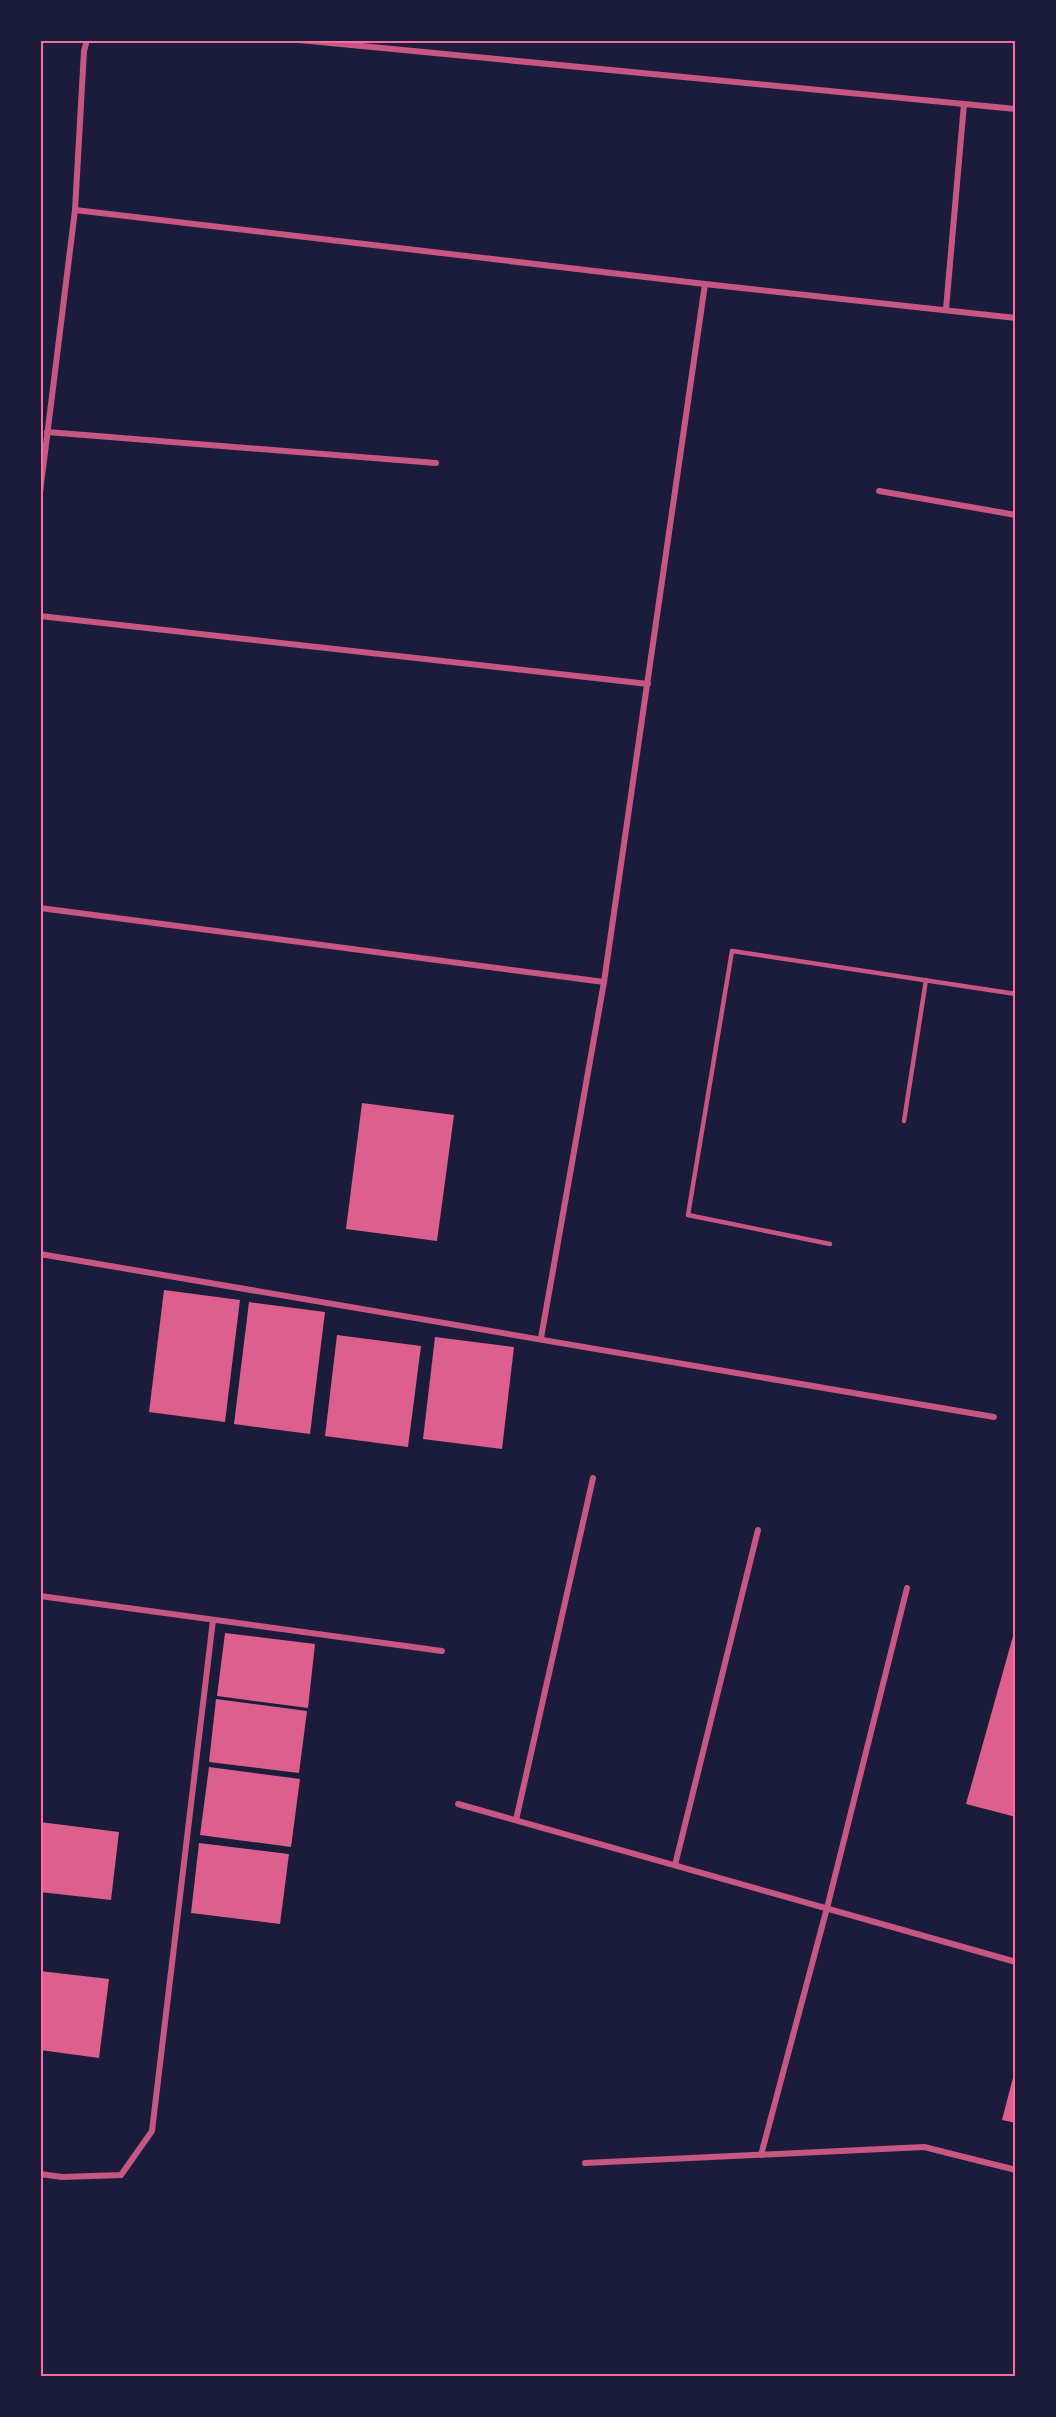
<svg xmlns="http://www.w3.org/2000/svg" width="1056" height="2417" font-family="'IBM Plex Serif',serif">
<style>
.building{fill:#dd5f8e}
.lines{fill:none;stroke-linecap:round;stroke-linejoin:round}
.service{stroke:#c65784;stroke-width:4.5}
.minor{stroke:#c65784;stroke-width:6}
.neatline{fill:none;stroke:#ff6b9d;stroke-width:2}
</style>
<rect width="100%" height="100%" fill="#1b1b3a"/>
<!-- building -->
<g class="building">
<polygon points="362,1103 454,1115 437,1241 346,1229"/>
<polygon points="164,1290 240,1300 225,1422 149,1412"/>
<polygon points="249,1302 325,1312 310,1434 234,1424"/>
<polygon points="337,1335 421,1346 408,1447 325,1436"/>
<polygon points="435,1337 514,1347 502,1449 423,1439"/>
<polygon points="1015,1629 1016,1629 1016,1817 966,1804"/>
<polygon points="225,1633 315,1644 308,1708 217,1696"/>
<polygon points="216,1699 307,1711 299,1773 209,1762"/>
<polygon points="209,1767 300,1779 291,1847 200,1835"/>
<polygon points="40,1822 119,1832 111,1900 40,1892"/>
<polygon points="199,1843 289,1854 280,1924 191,1913"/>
<polygon points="40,1971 109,1979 99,2058 40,2050"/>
<polygon points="1015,2070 1016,2070 1016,2123 1002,2120"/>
</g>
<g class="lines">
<!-- service -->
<g class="service">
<polyline points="904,1121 926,980"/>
<polyline points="830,1244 688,1215 732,951 1016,994"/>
</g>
<!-- minor -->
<g class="minor">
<polyline points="299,40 1016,109"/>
<polyline points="75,210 705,284 1016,318"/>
<polyline points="946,309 964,104"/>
<polyline points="47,432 436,463"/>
<polyline points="879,491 1016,515"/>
<polyline points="40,493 75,210 84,51 87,40"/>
<polyline points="40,616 648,684"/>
<polyline points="40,908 604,982"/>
<polyline points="40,1254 994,1417"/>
<polyline points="541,1338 604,982 705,284"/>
<polyline points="40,1596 442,1651"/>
<polyline points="458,1804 1016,1962"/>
<polyline points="516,1820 593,1478"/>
<polyline points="675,1865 758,1530"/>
<polyline points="761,2155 827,1908 907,1588"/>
<polyline points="585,2163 924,2147 1016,2170"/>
<polyline points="40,2174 62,2177 121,2175 152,2131 213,1620"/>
</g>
</g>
<!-- border -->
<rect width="1056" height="2417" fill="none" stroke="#1b1b3a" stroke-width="84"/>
<rect x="42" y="42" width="972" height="2333" class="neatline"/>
</svg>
